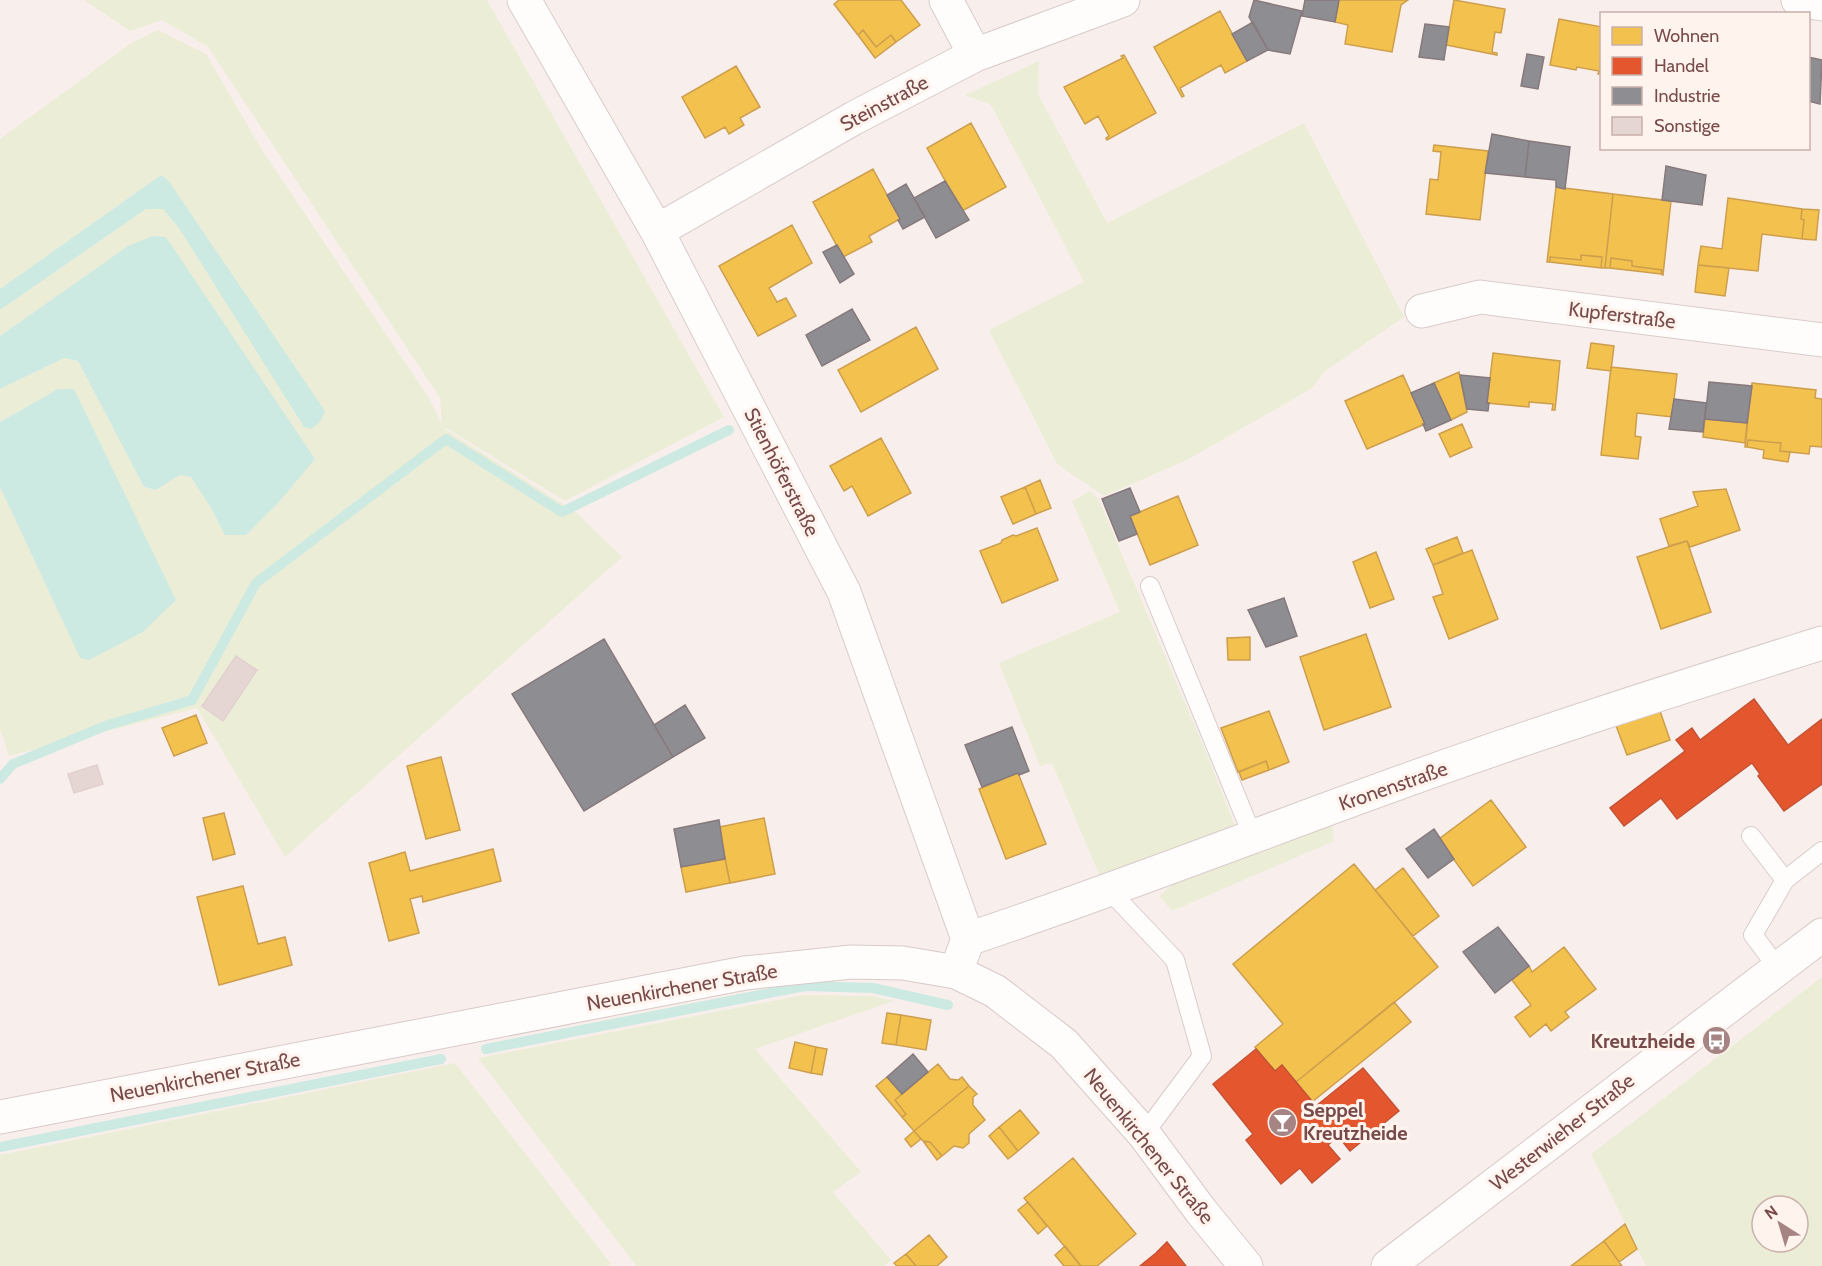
<svg xmlns="http://www.w3.org/2000/svg" width="1822" height="1266" viewBox="0 0 1822 1266" font-family="Cabin,sans-serif">
<rect width="100%" height="100%" fill="#f8efec"/>
<path fill="#ecedd7" fill-rule="evenodd" d="M 84,0 L 487,0 L 724,417 L 565,501 L 444,427 L 446,430 L 577,513 L 622,557 L 285,857 L 197,708 L 9,756 L 0,729 L 0,487 L 80,657 L 89,660 L 58,389 L 0,422 L 0,389 L 64,358 L 78,361 L 144,487 L 156,490 L 180,475 L 192,477 L 211,508 L 225,535 L 246,535 L 280,501 L 315,459 L 128,246 L 0,336 L 0,310 L 146,209 L 163,209 L 179,228 L 161,175 L 0,289 L 0,139 L 130,44 L 158,30 L 206,54 L 262,150 L 429,398 L 442,424 L 440,398 L 208,47 L 162,20 L 130,31 Z
M 1039,61 L 1038,94 L 1107,223 L 1304,123 L 1404,317 L 1324,372 L 1311,389 L 1187,460 L 1104,496 L 1057,464 L 989,330 L 1084,282 L 991,105 L 965,95 Z
M 1090,491 L 1098,498 L 1208,757 L 1235,826 L 1101,879 L 1052,763 L 1040,766 L 999,663 L 1120,612 L 1072,501 Z
M 1332,822 L 1334,841 L 1172,911 L 1159,896 L 1178,880 Z
M 1822,977 L 1822,1266 L 1646,1266 L 1591,1154 ZM 1762,1206 L 1798,1206 L 1798,1242 L 1762,1242 Z
M 803,995 L 872,996 L 894,1001 L 755,1049 L 861,1172 L 833,1192 L 891,1260 L 884,1266 L 636,1266 L 478,1058 Z
M 455,1063 L 611,1264 L 609,1266 L 0,1266 L 0,1155 Z"/>
<path fill="#cdeae2" d="M 161,175 L 168,180 L 325,411 L 320,422 L 311,429 L 304,427 L 179,228 L 163,209 L 146,209 L 0,310 L 0,289 Z
M 153,236 L 166,237 L 315,459 L 280,501 L 246,535 L 225,535 L 211,508 L 191,477 L 180,475 L 156,490 L 144,487 L 78,361 L 64,358 L 0,389 L 0,336 L 128,246 Z
M 58,389 L 74,389 L 176,600 L 143,632 L 89,660 L 80,658 L 0,487 L 0,422 Z"/>
<path fill="#f2c14e" stroke="#cd9e4d" stroke-width="1.5" d="M 839,0 L 901,0 L 920,25 L 896,42 L 891,35 L 876,47 L 863,30 L 858,35 L 834,4 Z
M 1339,0 L 1408,0 L 1401,5 L 1392,52 L 1345,44 L 1348,25 L 1335,22 Z
M 1454,0 L 1505,9 L 1501,33 L 1495,32 L 1492,52 L 1497,53 L 1497,55 L 1446,45 Z
M 1220,11 L 1247,61 L 1225,73 L 1221,65 L 1180,88 L 1184,96 L 1182,97 L 1154,47 Z
M 1559,19 L 1602,27 L 1600,74 L 1598,74 L 1599,71 L 1577,67 L 1576,70 L 1550,65 Z
M 863,30 L 876,47 L 891,35 L 896,42 L 875,58 L 858,35 Z
M 1124,55 L 1156,113 L 1107,140 L 1106,138 L 1109,136 L 1098,116 L 1085,124 L 1064,87 L 1123,58 L 1121,56 Z
M 736,66 L 760,107 L 740,118 L 744,125 L 729,134 L 725,127 L 705,138 L 682,97 Z
M 971,123 L 1006,187 L 962,211 L 927,148 Z
M 1434,145 L 1488,151 L 1480,220 L 1426,214 L 1430,179 L 1438,180 L 1441,152 L 1433,151 Z
M 873,169 L 900,219 L 869,236 L 872,242 L 843,257 L 813,202 Z
M 1556,187 L 1613,194 L 1605,268 L 1601,268 L 1602,257 L 1581,255 L 1581,260 L 1550,257 L 1550,262 L 1547,262 Z
M 1613,194 L 1671,201 L 1663,275 L 1661,274 L 1662,270 L 1632,266 L 1632,261 L 1611,258 L 1610,268 L 1605,268 Z
M 1728,198 L 1802,209 L 1801,219 L 1804,220 L 1802,239 L 1762,234 L 1758,271 L 1698,265 L 1701,246 L 1722,249 Z
M 1802,209 L 1819,210 L 1816,240 L 1802,239 L 1804,220 L 1801,219 Z
M 792,225 L 812,263 L 769,288 L 777,302 L 786,298 L 796,316 L 758,336 L 719,266 Z
M 1581,255 L 1602,257 L 1601,268 L 1550,262 L 1550,257 L 1581,260 Z
M 1611,258 L 1632,261 L 1632,266 L 1662,270 L 1661,274 L 1610,268 Z
M 1698,265 L 1729,268 L 1725,296 L 1695,292 Z
M 916,327 L 938,369 L 861,412 L 838,370 Z
M 1591,343 L 1614,346 L 1611,371 L 1587,368 Z
M 1493,353 L 1560,361 L 1555,410 L 1552,410 L 1553,404 L 1529,402 L 1529,407 L 1487,403 Z
M 1611,367 L 1677,374 L 1672,417 L 1637,413 L 1635,436 L 1641,437 L 1638,459 L 1601,455 Z
M 1459,372 L 1467,412 L 1451,420 L 1434,383 Z
M 1403,375 L 1425,424 L 1367,449 L 1345,401 Z
M 1752,383 L 1816,390 L 1815,398 L 1822,399 L 1822,447 L 1810,446 L 1809,454 L 1780,451 L 1781,443 L 1748,440 L 1747,447 L 1745,447 Z
M 1705,419 L 1747,423 L 1745,443 L 1703,437 Z
M 1462,424 L 1472,447 L 1450,457 L 1439,434 Z
M 881,438 L 911,493 L 868,516 L 852,486 L 844,491 L 830,466 Z
M 1748,440 L 1781,443 L 1780,451 L 1790,452 L 1788,462 L 1763,458 L 1764,450 L 1747,447 Z
M 1040,480 L 1051,508 L 1036,514 L 1025,487 Z
M 1025,487 L 1036,514 L 1013,524 L 1001,497 Z
M 1726,489 L 1740,530 L 1690,547 L 1687,541 L 1669,546 L 1660,519 L 1698,506 L 1693,492 Z
M 1178,496 L 1198,545 L 1150,565 L 1130,516 Z
M 1037,528 L 1058,580 L 1002,603 L 980,551 L 1001,543 L 1002,540 L 1013,535 L 1016,536 Z
M 1457,537 L 1463,553 L 1433,565 L 1426,549 Z
M 1687,541 L 1711,612 L 1661,629 L 1637,557 Z
M 1472,550 L 1498,619 L 1449,639 L 1433,597 L 1443,594 L 1433,565 Z
M 1376,552 L 1394,599 L 1370,608 L 1353,562 Z
M 1366,634 L 1391,707 L 1324,730 L 1300,657 Z
M 1250,637 L 1250,660 L 1228,660 L 1227,638 Z
M 1659,708 L 1670,740 L 1627,755 L 1615,723 Z
M 1269,711 L 1289,762 L 1269,770 L 1266,761 L 1238,772 L 1221,728 Z
M 196,715 L 207,743 L 174,756 L 162,728 Z
M 441,757 L 460,830 L 426,839 L 407,766 Z
M 1266,761 L 1269,770 L 1242,780 L 1239,772 Z
M 1018,773 L 1046,844 L 1006,859 L 979,789 Z
M 1491,800 L 1526,847 L 1473,886 L 1439,839 Z
M 224,813 L 235,854 L 213,860 L 203,818 Z
M 764,818 L 775,874 L 730,883 L 719,827 Z
M 493,849 L 501,881 L 423,902 L 422,896 L 410,899 L 419,933 L 389,941 L 369,863 L 405,852 L 410,871 Z
M 725,859 L 730,883 L 686,892 L 681,867 Z
M 1354,864 L 1438,967 L 1296,1082 L 1282,1065 L 1275,1071 L 1255,1047 L 1283,1024 L 1233,964 Z
M 1403,868 L 1439,916 L 1413,936 L 1375,890 Z
M 243,886 L 258,944 L 285,937 L 292,965 L 219,985 L 197,897 Z
M 1564,947 L 1596,989 L 1565,1012 L 1569,1017 L 1551,1031 L 1546,1024 L 1530,1037 L 1515,1017 L 1531,1005 L 1512,980 L 1529,966 L 1532,972 Z
M 1394,1002 L 1411,1022 L 1312,1102 L 1296,1082 Z
M 887,1013 L 901,1015 L 896,1045 L 882,1043 Z
M 901,1015 L 931,1020 L 926,1050 L 896,1045 Z
M 795,1042 L 816,1047 L 811,1073 L 789,1068 Z
M 816,1047 L 827,1049 L 822,1075 L 811,1073 Z
M 938,1064 L 950,1079 L 958,1080 L 962,1077 L 969,1086 L 914,1131 L 902,1117 L 906,1114 L 895,1100 Z
M 887,1077 L 902,1094 L 895,1100 L 906,1114 L 902,1117 L 876,1086 Z
M 969,1086 L 977,1094 L 973,1097 L 973,1105 L 985,1120 L 969,1134 L 969,1143 L 963,1148 L 954,1146 L 942,1156 L 930,1142 L 923,1141 L 914,1131 Z
M 1020,1110 L 1039,1133 L 1018,1151 L 999,1127 Z
M 999,1127 L 1018,1151 L 1008,1159 L 989,1136 Z
M 914,1131 L 921,1139 L 911,1147 L 905,1139 Z
M 923,1141 L 930,1142 L 942,1156 L 937,1160 Z
M 1073,1158 L 1136,1234 L 1097,1266 L 1081,1266 L 1024,1198 Z
M 1028,1202 L 1047,1226 L 1038,1234 L 1018,1210 Z
M 1625,1224 L 1637,1249 L 1619,1262 L 1604,1241 Z
M 929,1235 L 947,1257 L 937,1266 L 916,1266 L 906,1254 Z
M 1604,1241 L 1622,1266 L 1571,1266 Z
M 1065,1246 L 1081,1266 L 1064,1266 L 1055,1255 Z
M 906,1254 L 916,1266 L 897,1266 L 894,1263 Z"/>
<path fill="#e4572e" stroke="#c45336" stroke-width="1.5" d="M 1754,699 L 1788,745 L 1822,719 L 1822,784 L 1784,811 L 1758,776 L 1760,774 L 1752,763 L 1677,819 L 1661,798 L 1624,826 L 1610,808 L 1685,751 L 1676,740 L 1692,728 L 1700,740 Z
M 1256,1049 L 1275,1071 L 1282,1065 L 1316,1106 L 1363,1068 L 1399,1111 L 1350,1151 L 1338,1136 L 1328,1145 L 1340,1159 L 1312,1183 L 1300,1168 L 1281,1184 L 1246,1140 L 1253,1134 L 1213,1084 Z
M 1167,1242 L 1186,1266 L 1140,1266 L 1156,1253 Z"/>
<path fill="#8d8d92" stroke="#87797c" stroke-width="1.5" d="M 1254,0 L 1302,11 L 1290,54 L 1268,50 L 1249,17 Z
M 1305,0 L 1339,0 L 1335,22 L 1302,16 Z
M 1253,22 L 1268,50 L 1247,61 L 1232,34 Z
M 1425,24 L 1449,27 L 1444,60 L 1419,57 Z
M 1527,54 L 1544,57 L 1538,89 L 1521,86 Z
M 1808,57 L 1822,60 L 1820,104 L 1808,101 Z
M 1492,134 L 1529,141 L 1525,177 L 1485,173 Z
M 1529,141 L 1570,147 L 1565,189 L 1556,187 L 1556,180 L 1525,177 Z
M 1666,166 L 1706,175 L 1702,205 L 1662,200 Z
M 945,181 L 969,220 L 936,238 L 914,198 Z
M 906,184 L 925,217 L 903,229 L 898,220 L 900,219 L 887,195 Z
M 837,245 L 854,274 L 840,283 L 823,252 Z
M 852,309 L 870,340 L 822,366 L 806,335 Z
M 1460,375 L 1490,378 L 1487,403 L 1489,403 L 1488,411 L 1467,409 Z
M 1709,382 L 1752,386 L 1747,423 L 1705,419 Z
M 1434,383 L 1451,420 L 1426,431 L 1423,424 L 1425,424 L 1411,393 Z
M 1674,399 L 1706,403 L 1703,432 L 1669,429 Z
M 1130,488 L 1140,512 L 1130,516 L 1137,534 L 1119,541 L 1102,499 Z
M 1284,598 L 1297,636 L 1266,647 L 1248,610 Z
M 604,639 L 673,757 L 584,811 L 512,694 Z
M 685,705 L 705,738 L 673,757 L 654,725 Z
M 1012,727 L 1029,771 L 1019,775 L 1018,773 L 982,787 L 965,745 Z
M 719,820 L 725,859 L 681,867 L 674,829 Z
M 1434,829 L 1454,859 L 1428,878 L 1406,849 Z
M 1498,927 L 1529,966 L 1495,993 L 1463,952 Z
M 913,1054 L 928,1072 L 902,1094 L 887,1077 Z"/>
<g fill="none" stroke-linecap="round" stroke-linejoin="round">
<path stroke="#cdeae2" stroke-width="10" d="M 0,779 L 13,764 L 105,726 L 192,700 L 256,583 L 446,439 L 562,512 L 729,430
M 486,1049 L 805,986 L 873,988 L 948,1005
M 0,1147 L 441,1059"/>
</g>
<path fill="#e5d5d3" stroke="#e1d0ce" stroke-width="1.5" d="M 236,656 L 257,670 L 223,721 L 202,706 Z
M 97,765 L 103,784 L 74,793 L 68,774 Z"/>
<g fill="none" stroke-linecap="round" stroke-linejoin="round">
<defs>
<path id="lane" d="M 1150,586 L 1253,837
M 1751,836 L 1785,880 L 1822,851
M 1109,890 L 1175,960 L 1202,1056 L 1144,1134
M 1778,968 L 1753,935 L 1785,880"/>
<path id="street" d="M 524,0 L 657,231 L 844,592 L 968,939 L 956,972
M 946,0 L 975,55
M 1798,0 L 1822,4
M 657,231 L 854,118 L 975,55 L 1123,0
M 1422,311 L 1480,297 L 1822,340
M 968,939 C 1107,893 1244,839 1382,789 C 1527,736 1675,689 1822,643"/>
<path id="secondary" d="M 0,1117 L 745,973 L 851,962 L 903,963 L 956,972 L 995,991 L 1064,1044 L 1144,1134 L 1201,1211 L 1246,1266
M 1388,1266 L 1822,935"/>
</defs>
<use href="#lane" stroke="#d8ccca" stroke-width="20"/>
<use href="#street" stroke="#d8ccca" stroke-width="35"/>
<use href="#secondary" stroke="#d8cac8" stroke-width="35"/>
<use href="#lane" stroke="#fefdfc" stroke-width="18"/>
<use href="#street" stroke="#fefdfc" stroke-width="33"/>
<use href="#secondary" stroke="#fefdfc" stroke-width="33"/>
</g>
<defs>
<symbol id="bus-disc" viewBox="-11 -11 22 22"><circle r="9.5" fill="#a58483" stroke="#fff3ee"/><path d="M-5-6H5V4H4V6H2V4H-2V6H-4V4H-5ZM-3.5-4V0h7V-4ZM-3.5 1.2v1.5H-2V1.2ZM2 1.2v1.5H3.5V1.2Z" fill="#fff"/></symbol>
<symbol id="bar-disc" viewBox="-11 -11 22 22"><circle r="9.5" fill="#a58483" stroke="#fff3ee"/><path d="M-6-5H6L.8 .8V4.5H3.5V6h-7V4.5H-.8V.8Z" fill="#fff"/></symbol>
</defs>
<g fill-rule="evenodd">
<use href="#bus-disc" x="1700" y="1024" width="33" height="33"/>
<use href="#bar-disc" x="1266" y="1106" width="33" height="33"/>
</g>
<g text-anchor="middle" stroke-width="6" stroke-linejoin="round" paint-order="stroke">
<g font-size="20" fill="#784b4a" stroke="#fff3ee">
<text transform="translate(884 103) rotate(-28)" y="7">Steinstraße</text>
<text transform="translate(1622 315) rotate(7)" y="7">Kupferstraße</text>
<text transform="translate(782 472) rotate(63)" y="7">Stienhöferstraße</text>
<text transform="translate(1393 786) rotate(-19)" y="7">Kronenstraße</text>
<text transform="translate(682 987) rotate(-10)" y="7">Neuenkirchener Straße</text>
<text transform="translate(205 1077) rotate(-11)" y="7">Neuenkirchener Straße</text>
<text transform="translate(1562 1132) rotate(-38)" y="7">Westerwieher Straße</text>
<text transform="translate(1149 1146) rotate(51)" y="7">Neuenkirchener Straße</text>
</g>
<g font-size="20" font-weight="bold" fill="#784b4a" stroke="#fff3ee" text-anchor="end">
<text x="1695" y="1048">Kreutzheide</text>
<text x="1303" y="1117" text-anchor="start">Seppel<tspan x="1303" dy="23">Kreutzheide</tspan></text>
</g>
</g>
<rect x="1600" y="12" width="210" height="138" fill="#fff3ee" stroke="#c9b0ac" stroke-width="1.5"/>
<rect x="1612" y="27" width="30" height="18" fill="#f2c14e" stroke="#c9b0ac" stroke-width="1.5"/>
<text x="1654" y="42" font-size="18" fill="#784b4a">Wohnen</text>
<rect x="1612" y="57" width="30" height="18" fill="#e4572e" stroke="#c9b0ac" stroke-width="1.5"/>
<text x="1654" y="72" font-size="18" fill="#784b4a">Handel</text>
<rect x="1612" y="87" width="30" height="18" fill="#8d8d92" stroke="#c9b0ac" stroke-width="1.5"/>
<text x="1654" y="102" font-size="18" fill="#784b4a">Industrie</text>
<rect x="1612" y="117" width="30" height="18" fill="#e5d5d3" stroke="#c9b0ac" stroke-width="1.5"/>
<text x="1654" y="132" font-size="18" fill="#784b4a">Sonstige</text>
<g transform="translate(1780 1224) rotate(323)"><circle r="28" fill="#fff3ee" stroke="#c9b0ac" stroke-width="1.5"/>
<path d="M0-4.5L10 22L0 15L-10 22Z" fill="#a58483"/>
<text y="-9" font-size="16" font-weight="bold" text-anchor="middle" fill="#784b4a">N</text>
</g>
</svg>
